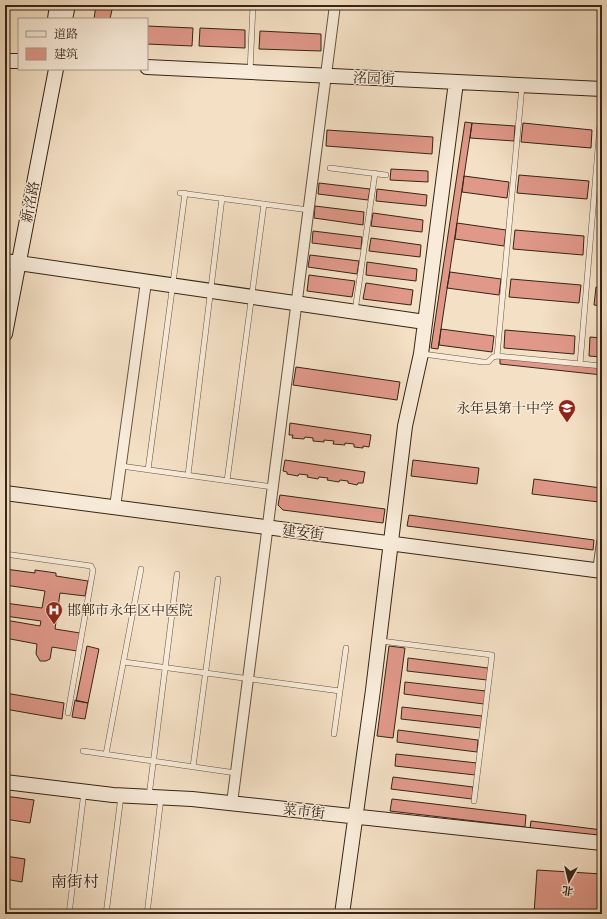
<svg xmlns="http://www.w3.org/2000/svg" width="607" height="919" viewBox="0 0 607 919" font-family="Vollkorn,'Noto Serif SC',serif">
<rect width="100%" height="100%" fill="#f4e0c5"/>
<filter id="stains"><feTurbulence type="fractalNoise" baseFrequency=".005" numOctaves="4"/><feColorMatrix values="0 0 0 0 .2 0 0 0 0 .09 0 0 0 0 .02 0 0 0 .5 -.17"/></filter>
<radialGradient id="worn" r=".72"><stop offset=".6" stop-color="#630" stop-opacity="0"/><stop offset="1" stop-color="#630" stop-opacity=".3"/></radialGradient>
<path fill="#e09889" stroke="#372515" d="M 96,5 L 113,5 L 110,19 L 94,19 Z
M 147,26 L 193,28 L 192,46 L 147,44 Z
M 200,28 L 245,30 L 245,48 L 199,46 Z
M 260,31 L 321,34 L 321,51 L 259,49 Z
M 465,122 L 472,123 L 438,349 L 431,348 Z
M 472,123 L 515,126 L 514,141 L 470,138 Z
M 523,123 L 592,130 L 591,148 L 521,142 Z
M 327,130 L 433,137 L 432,154 L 326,146 Z
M 391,169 L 428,171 L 428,182 L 390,180 Z
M 519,175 L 589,181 L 587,199 L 517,193 Z
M 464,176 L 509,182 L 507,198 L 462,192 Z
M 319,183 L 370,189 L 368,200 L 318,194 Z
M 377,189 L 427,195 L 426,206 L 376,201 Z
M 315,206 L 364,212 L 363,225 L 314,218 Z
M 373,213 L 423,220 L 422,232 L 371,226 Z
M 457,223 L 506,230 L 504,246 L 455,239 Z
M 515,230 L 584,236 L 583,255 L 513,249 Z
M 313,231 L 362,237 L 361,249 L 312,243 Z
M 371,238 L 421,245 L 420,257 L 369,251 Z
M 600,238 L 602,238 L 602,256 L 598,256 Z
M 310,255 L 359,261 L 357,274 L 308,267 Z
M 367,262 L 417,269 L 416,281 L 366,275 Z
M 450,272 L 501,279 L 499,295 L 447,288 Z
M 309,275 L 355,281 L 352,297 L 307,291 Z
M 511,279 L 581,285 L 579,303 L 509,297 Z
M 366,283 L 413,290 L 411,305 L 363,299 Z
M 596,287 L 602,287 L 602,306 L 594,305 Z
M 441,329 L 494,336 L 492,352 L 439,345 Z
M 505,330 L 575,336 L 574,354 L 504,348 Z
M 590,337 L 602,338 L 602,357 L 589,356 Z
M 500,357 L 602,368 L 602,375 L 500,364 Z
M 296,367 L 400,382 L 397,400 L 293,385 Z
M 290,423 L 371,435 L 369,447 L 363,446 L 363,448 L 354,447 L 354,444 L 345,443 L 345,445 L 333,444 L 334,441 L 324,440 L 324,442 L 313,441 L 313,438 L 305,437 L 304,439 L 292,438 L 293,435 L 289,435 Z
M 285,460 L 365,472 L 363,483 L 358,483 L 357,485 L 348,483 L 348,481 L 340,480 L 339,482 L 327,480 L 328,478 L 319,477 L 318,479 L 307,477 L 308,475 L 299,474 L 298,476 L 287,474 L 287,472 L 283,471 Z
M 413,460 L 479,468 L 477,484 L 411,476 Z
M 534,479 L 601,488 L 599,502 L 532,494 Z
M 280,495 L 385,509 L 383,523 L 283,510 L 278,505 Z
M 409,515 L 594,540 L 593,550 L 407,526 Z
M 5,569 L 35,573 L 35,570 L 56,573 L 56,576 L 88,581 L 85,596 L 60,593 L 55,629 L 80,633 L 77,651 L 52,647 L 50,659 L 46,661 L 40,661 L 36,654 L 37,644 L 5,638 L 5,620 L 40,626 L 41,621 L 5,616 L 5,603 L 42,608 L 45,591 L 5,585 Z
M 87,646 L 99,649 L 88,703 L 76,701 Z
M 389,646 L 405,648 L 393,738 L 377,736 Z
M 408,658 L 488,668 L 487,680 L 407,671 Z
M 405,682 L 486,691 L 484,704 L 404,694 Z
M 5,693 L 64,703 L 62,719 L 5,709 Z
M 75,700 L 88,703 L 85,719 L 72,717 Z
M 402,707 L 482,716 L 481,728 L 401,719 Z
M 398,730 L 478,740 L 477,752 L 397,742 Z
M 396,754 L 477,763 L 475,775 L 395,766 Z
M 393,777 L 473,787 L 472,799 L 391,789 Z
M 5,796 L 34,800 L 30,823 L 5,819 Z
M 392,799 L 526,815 L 525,827 L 390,811 Z
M 531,821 L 602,830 L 602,836 L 530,828 Z
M 5,856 L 25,859 L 22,882 L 5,879 Z
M 537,870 L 602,874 L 602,914 L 534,914 Z"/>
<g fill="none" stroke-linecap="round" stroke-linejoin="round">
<defs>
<path id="lane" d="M 250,72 L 253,5
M 330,168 L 386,175
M 180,193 L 309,210
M 355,311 L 375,173
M 423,354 L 483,362 L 488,362 L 493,357 L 497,356 L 602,366
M 497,356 L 522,86
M 580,364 L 602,101
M 121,466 L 273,487
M 148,470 L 185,193
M 188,475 L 222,198
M 227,481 L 264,204
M 5,554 L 91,566 L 93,570 L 68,713
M 381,641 L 492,655 L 474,801
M 124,662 L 340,691
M 334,734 L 346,648
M 83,751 L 236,773
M 106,754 L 141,569
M 193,767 L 218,579
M 149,796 L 177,574
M 69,914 L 84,792
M 106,914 L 121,796
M 147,914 L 161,798"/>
<path id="street" d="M 115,507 L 146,282
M 598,571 L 602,542
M 232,803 L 335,5"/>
<path id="secondary" d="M 55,19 L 57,5
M 65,19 L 68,5
M 5,61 L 19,61
M 147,67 L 602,89
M 5,261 L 425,322
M 5,334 L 56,69
M 5,493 L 602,571
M 5,782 L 113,795 L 192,799 L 602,843
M 342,914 L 373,690 L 405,426 L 421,354 L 456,82"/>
</defs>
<use href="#lane" stroke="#665441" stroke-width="6"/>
<use href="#street" stroke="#665441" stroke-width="12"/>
<use href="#secondary" stroke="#372515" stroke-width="16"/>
<use href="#lane" stroke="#f8ebd9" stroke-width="5"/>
<use href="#street" stroke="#f8ebd9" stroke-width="10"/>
<use href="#secondary" stroke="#f8ebd9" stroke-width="14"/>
</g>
<defs>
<symbol id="school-pin" viewBox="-11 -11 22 30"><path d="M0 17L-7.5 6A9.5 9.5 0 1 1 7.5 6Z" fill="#8f2418" stroke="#f8ebd9"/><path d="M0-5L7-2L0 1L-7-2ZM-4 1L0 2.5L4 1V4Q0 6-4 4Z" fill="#fff"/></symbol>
<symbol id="hospital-pin" viewBox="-11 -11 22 30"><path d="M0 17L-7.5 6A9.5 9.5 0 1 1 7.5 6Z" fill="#8f2418" stroke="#f8ebd9"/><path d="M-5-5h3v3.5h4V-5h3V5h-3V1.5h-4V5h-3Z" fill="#fff"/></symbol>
</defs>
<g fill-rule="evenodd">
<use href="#school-pin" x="557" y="398" width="20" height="27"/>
<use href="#hospital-pin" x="44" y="600" width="20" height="27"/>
</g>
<g text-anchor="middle" stroke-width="3" stroke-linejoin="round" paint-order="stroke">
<g font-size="14" fill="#372515" stroke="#f8ebd9">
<text transform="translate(374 78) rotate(2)" y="5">洺园街</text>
<text transform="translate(30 202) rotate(-79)" y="5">新洺路</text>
<text transform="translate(303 532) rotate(7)" y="5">建安街</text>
<text transform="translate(304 811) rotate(6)" y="5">菜市街</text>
</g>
<g font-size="14" fill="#372515" stroke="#f8ebd9" text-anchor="end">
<text x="554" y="413">永年县第十中学</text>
<text x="67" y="615" text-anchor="start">邯郸市永年区中医院</text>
</g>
<g font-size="16" fill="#372515" stroke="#f8ebd9">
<text x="75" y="887">南街村</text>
</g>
</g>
<rect width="607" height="919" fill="none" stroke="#f4e0c5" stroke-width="20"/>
<rect x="6" y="6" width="595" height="907" fill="none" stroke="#372515" stroke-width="2"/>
<rect x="10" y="10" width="587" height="899" fill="none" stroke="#372515"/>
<rect x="18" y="18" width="130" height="52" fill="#f8ebd9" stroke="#ab9c8b"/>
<rect x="26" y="31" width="20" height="6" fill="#f8ebd9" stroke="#ab9c8b"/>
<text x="54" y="38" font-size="12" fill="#372515">道路</text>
<rect x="26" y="48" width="20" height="12" fill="#e09889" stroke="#ab9c8b"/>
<text x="54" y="58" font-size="12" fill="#372515">建筑</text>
<g transform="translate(569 881) rotate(188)" stroke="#f8ebd9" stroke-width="3" paint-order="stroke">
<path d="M0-3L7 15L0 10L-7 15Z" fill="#372515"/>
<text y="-6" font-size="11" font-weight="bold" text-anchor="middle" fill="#372515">北</text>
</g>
<rect width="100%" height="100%" filter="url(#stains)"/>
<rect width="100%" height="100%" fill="url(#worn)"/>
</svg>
